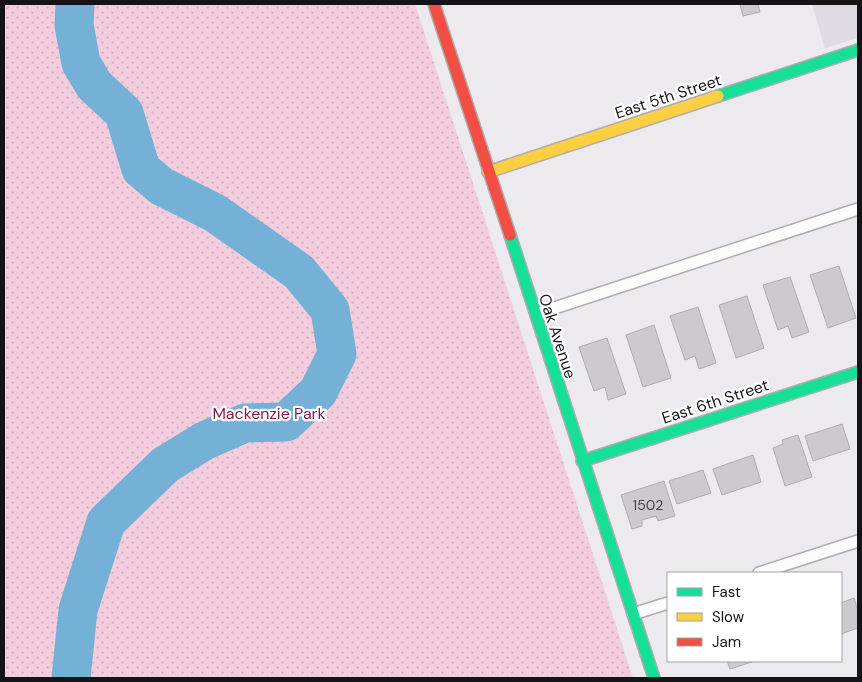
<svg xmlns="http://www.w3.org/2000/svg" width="862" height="682" viewBox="0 0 862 682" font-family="'DM Sans',sans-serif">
<defs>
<pattern id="grass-dots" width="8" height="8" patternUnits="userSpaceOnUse" patternTransform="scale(1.25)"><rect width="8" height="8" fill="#f3cddd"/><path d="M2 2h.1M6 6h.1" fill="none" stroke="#cfafbd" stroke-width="1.8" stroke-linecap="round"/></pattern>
</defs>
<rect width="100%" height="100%" fill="#eceaee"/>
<path fill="#dedbe3" d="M 812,4 L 858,4 L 858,38 L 825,48 Z"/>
<path fill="url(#grass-dots)" d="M 4,4 L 415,4 L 633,678 L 4,678 Z"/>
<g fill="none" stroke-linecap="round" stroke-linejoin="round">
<path stroke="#75b1d6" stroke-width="39" d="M 71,678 L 78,610 L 106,522 L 165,465 L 204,441 L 245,423 L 286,422 L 318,392 L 337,354 L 330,310 L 299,272 L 215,213 L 161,186 L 141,169 L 124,113 L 94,85 L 81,63 L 74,25 L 75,4"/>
</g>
<path fill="#cccacc" stroke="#aeacaf" d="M 740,4 L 758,4 L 760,12 L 743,16 Z
M 839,266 L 856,318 L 828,328 L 810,275 Z
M 790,277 L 809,332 L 792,338 L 788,326 L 778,330 L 763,285 Z
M 747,296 L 764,348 L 736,358 L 719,305 Z
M 698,307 L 716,363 L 699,369 L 695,356 L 685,360 L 670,316 Z
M 654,325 L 671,378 L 643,387 L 626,335 Z
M 607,338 L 626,394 L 608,400 L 605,387 L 594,391 L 579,347 Z
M 842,424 L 850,449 L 813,461 L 805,436 Z
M 798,435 L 812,477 L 785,486 L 773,448 L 783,444 L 782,440 Z
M 753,455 L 761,482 L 722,495 L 713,469 Z
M 703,470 L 711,493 L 677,504 L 669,481 Z
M 664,481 L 675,516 L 658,521 L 656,516 L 642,520 L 642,526 L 632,529 L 621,495 Z
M 854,598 L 858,611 L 858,628 L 841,634 L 841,603 Z
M 727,661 L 755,661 L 730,669 Z"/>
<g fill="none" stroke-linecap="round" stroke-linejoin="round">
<defs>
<path id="lane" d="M 536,314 L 858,209
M 759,573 L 858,541
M 633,614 L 668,603"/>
<path id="fast" d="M 718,96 L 858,50
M 510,235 L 654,678
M 582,461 L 858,372"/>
<path id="slow" d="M 488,172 L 718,96"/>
<path id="jam" d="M 434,4 L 510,235"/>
</defs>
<use href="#lane" stroke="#adacaf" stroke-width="14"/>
<use href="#fast" stroke="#adacaf" stroke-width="14"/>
<use href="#slow" stroke="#adacaf" stroke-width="14"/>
<use href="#jam" stroke="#adacaf" stroke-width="14"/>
<use href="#lane" stroke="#fcfcfc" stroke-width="11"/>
<use href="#fast" stroke="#16e098" stroke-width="11"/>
<use href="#slow" stroke="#ffcf43" stroke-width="11"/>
<use href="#jam" stroke="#f24e42" stroke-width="11"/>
</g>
<g text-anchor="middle" stroke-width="4.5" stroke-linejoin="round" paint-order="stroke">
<g font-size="14" fill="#424244">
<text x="648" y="510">1502</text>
</g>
<g font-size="16" fill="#141416" stroke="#fff">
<text transform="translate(668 96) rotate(-18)" y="6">East 5th Street</text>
<text transform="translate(558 336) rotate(72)" y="6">Oak Avenue</text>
<text transform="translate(715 401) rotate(-18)" y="6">East 6th Street</text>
</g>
<g font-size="16" fill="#7e184c" stroke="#fff">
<text x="269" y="419">Mackenzie Park</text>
</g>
</g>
<rect width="862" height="682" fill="none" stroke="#141416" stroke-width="10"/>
<rect x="667" y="572" width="175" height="90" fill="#ffffff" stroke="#a1a1a2"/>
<rect x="677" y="588" width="25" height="8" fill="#16e098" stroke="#a1a1a2"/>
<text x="712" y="597" font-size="15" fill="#141416">Fast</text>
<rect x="677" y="613" width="25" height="8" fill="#ffcf43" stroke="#a1a1a2"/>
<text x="712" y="622" font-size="15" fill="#141416">Slow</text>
<rect x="677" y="638" width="25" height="8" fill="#f24e42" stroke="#a1a1a2"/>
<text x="712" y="647" font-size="15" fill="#141416">Jam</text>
</svg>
